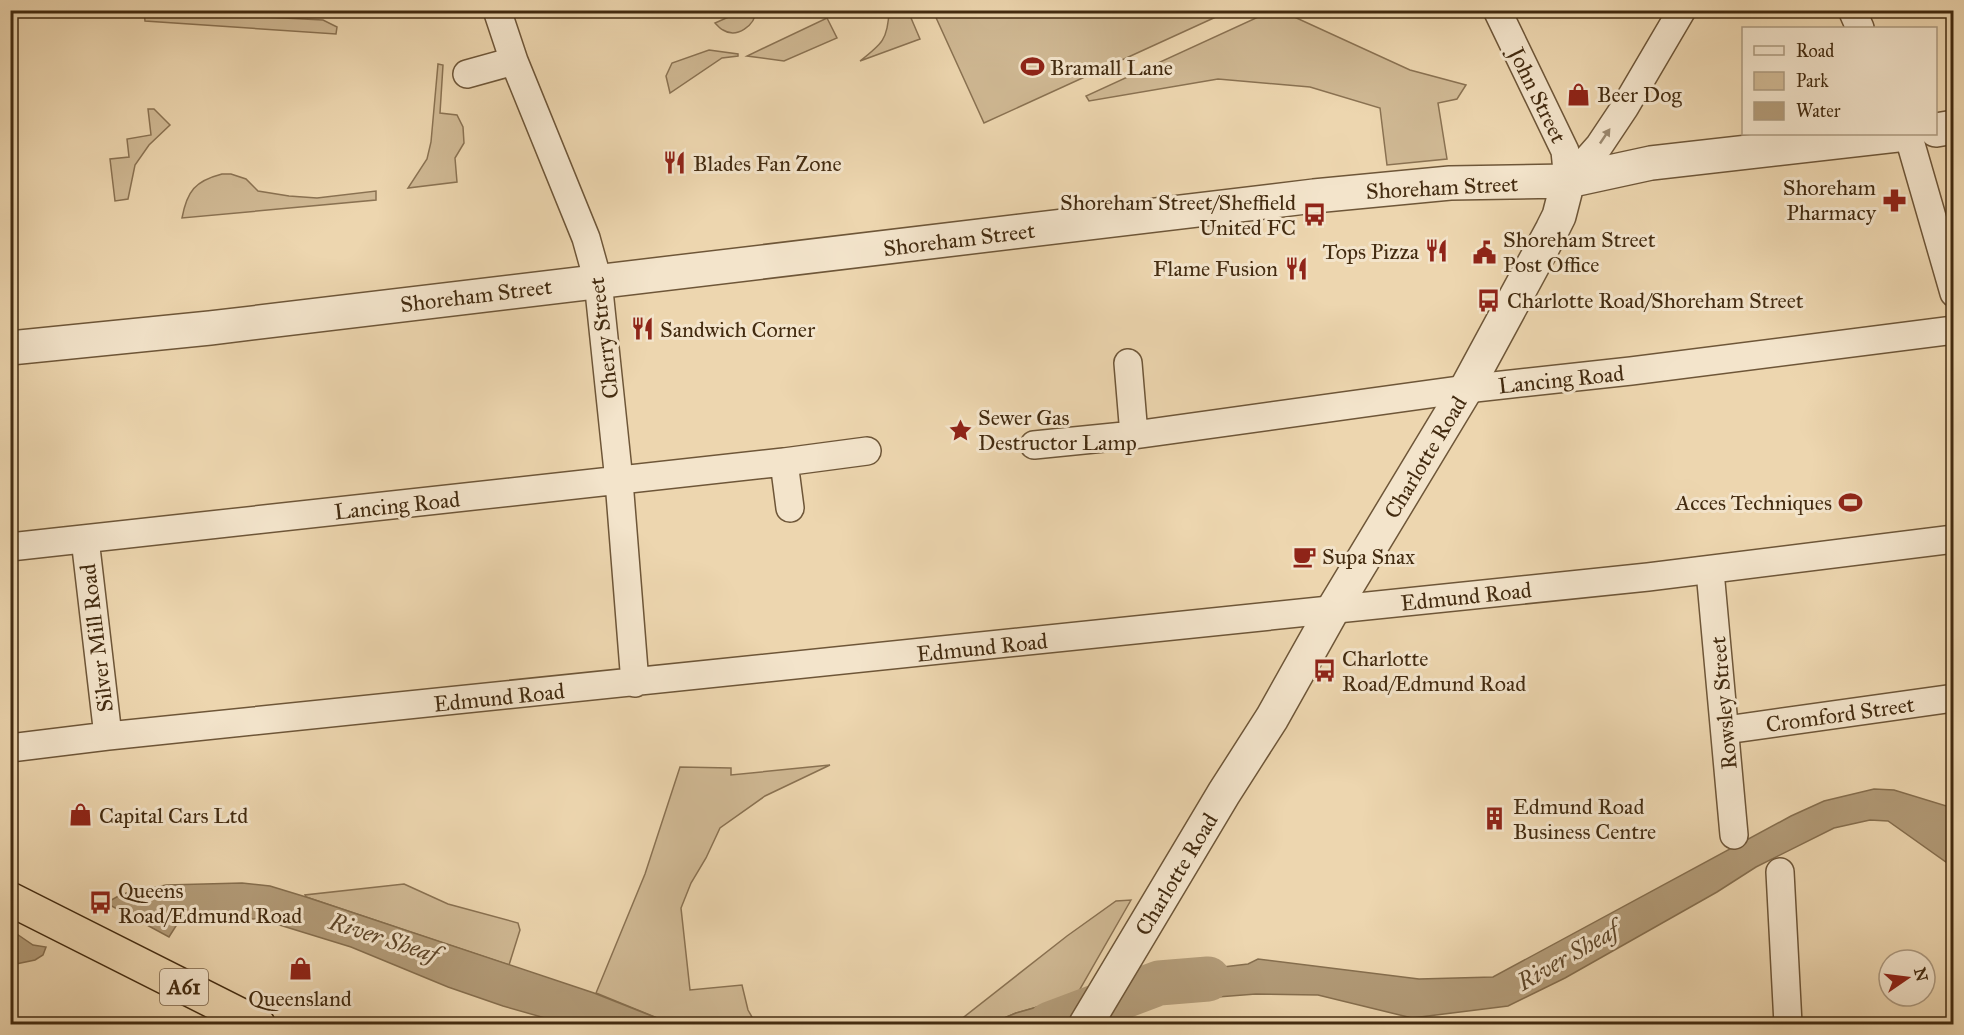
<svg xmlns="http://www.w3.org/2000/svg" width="1964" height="1035" viewBox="0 0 1964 1035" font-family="'IM FELL Great Primer',serif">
<rect width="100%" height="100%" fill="#edd6af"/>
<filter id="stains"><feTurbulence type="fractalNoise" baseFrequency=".00333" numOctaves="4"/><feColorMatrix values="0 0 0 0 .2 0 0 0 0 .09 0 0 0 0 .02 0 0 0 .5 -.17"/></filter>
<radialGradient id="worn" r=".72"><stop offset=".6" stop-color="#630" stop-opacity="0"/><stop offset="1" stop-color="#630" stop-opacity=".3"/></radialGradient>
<path fill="#d0b994" stroke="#8a7252" stroke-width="1.5" d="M 144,11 L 323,20 L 337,27 L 336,34 L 145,21 Z
M 742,11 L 756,11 C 755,25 737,39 723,30 C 720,29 718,26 715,23 Z
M 889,11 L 908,11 L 920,39 L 860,61 C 882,44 888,39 889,11 Z
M 933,11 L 1229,11 L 984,123 Z
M 1269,12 L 1290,15 L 1410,70 L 1466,85 L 1457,99 L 1438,103 L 1447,159 L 1387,165 L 1380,108 L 1310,87 L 1218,79 L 1089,101 L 1086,96 Z
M 827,18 L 837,38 L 784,61 L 747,56 Z
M 709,50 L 738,54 L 738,56 L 722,58 L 670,93 L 666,76 L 672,63 Z
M 438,64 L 443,65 L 440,113 L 457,115 L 463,127 L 464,143 L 455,158 L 457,182 L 408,188 L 427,159 L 431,142 Z
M 148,109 L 154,109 L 170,125 L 149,145 L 135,165 L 128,199 L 115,201 L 110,159 L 129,157 L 127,139 L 151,135 Z
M 222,174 L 231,174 L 246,179 L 258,191 L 289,196 L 317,198 L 376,191 L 376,200 L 182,218 C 187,191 195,181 222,174 Z
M 830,765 L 765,796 L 720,828 L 706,858 L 691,883 L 681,908 L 690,990 L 742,985 L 748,1010 L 756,1024 L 672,1024 L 596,993 L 645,874 L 680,767 L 731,768 L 731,775 Z
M 404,884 L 448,904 L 518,923 L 520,930 L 509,965 L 306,897 L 305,895 Z
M 1131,900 L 1076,996 L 1016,1013 L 990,1024 L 955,1024 L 1067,936 L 1116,901 Z"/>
<path fill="#b39c79" stroke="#866f4f" stroke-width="1.5" d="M 1874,789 L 1894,790 L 1953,808 L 1953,867 L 1888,821 L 1870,820 L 1834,828 L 1756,867 L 1717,892 L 1565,978 L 1508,1006 L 1412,1018 L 1318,995 L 1256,994 L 1166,1001 L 1134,1006 L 1156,975 L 1248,964 L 1258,959 L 1419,979 L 1493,977 L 1791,816 L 1824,801 Z
M 242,883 L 270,886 L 306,897 L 594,993 L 672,1024 L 566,1024 L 503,1006 L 448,987 L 351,947 L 260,919 L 181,918 L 169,937 L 106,903 L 122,894 L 166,885 Z
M 11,930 L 33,945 L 46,947 L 43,955 L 35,960 L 11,965 Z
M 1076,996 L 1058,1024 L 990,1024 L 1016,1013 Z"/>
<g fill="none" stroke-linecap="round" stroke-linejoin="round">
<path stroke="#b39c79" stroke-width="45" d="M 1050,1024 L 1159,983 L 1208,979"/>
<defs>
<path id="minor" d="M 497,10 L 514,61 L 586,238 L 598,281 L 619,481 L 635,683
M 1497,10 L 1565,151 L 1568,181
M 1852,10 L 1860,28
M 467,74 L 514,61
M 1908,134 L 1954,293
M 1568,181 L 1599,146 L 1625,107 L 1682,10
M 1128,363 L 1134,435
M 1034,445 L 1134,435 L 1466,389 L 1631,371 L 1954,330
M 784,462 L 867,451
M 85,539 L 108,736
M 10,547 L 784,462 L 790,508
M 1710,571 L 1734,835
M 1726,730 L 1954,698
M 10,748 L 108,736 L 1648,577 L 1954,539
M 1780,872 L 1788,1024"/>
<path id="tertiary" d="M 1936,130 L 1954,127
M 10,348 L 210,328 L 1314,196 L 1450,183 L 1568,181 L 1651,163 L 1906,134
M 1086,1024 L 1224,793 L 1272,718 L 1332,611 L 1466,389 L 1552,230 L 1559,216 L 1568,181"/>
<path id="trunk" d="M 10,899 L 258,1024"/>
</defs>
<use href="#minor" stroke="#6e5638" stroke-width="30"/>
<use href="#tertiary" stroke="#6e5638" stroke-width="36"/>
<use href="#trunk" stroke="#432b10" stroke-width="36"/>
<use href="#minor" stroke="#f3e4cb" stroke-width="27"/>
<use href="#tertiary" stroke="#f3e4cb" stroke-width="33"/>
<use href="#trunk" stroke="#edd6af" stroke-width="33"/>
</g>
<defs><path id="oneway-solid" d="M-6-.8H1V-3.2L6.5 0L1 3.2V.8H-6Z" transform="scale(1.5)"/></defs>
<use fill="#9b886e" href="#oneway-solid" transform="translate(1605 136) rotate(-56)"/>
<defs>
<symbol id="stadium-bare" viewBox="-9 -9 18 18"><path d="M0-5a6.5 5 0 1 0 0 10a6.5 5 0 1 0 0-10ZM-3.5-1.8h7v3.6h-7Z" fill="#8f2418" stroke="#f3e4cb" stroke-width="2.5" paint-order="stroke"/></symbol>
<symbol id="shop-bare" viewBox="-9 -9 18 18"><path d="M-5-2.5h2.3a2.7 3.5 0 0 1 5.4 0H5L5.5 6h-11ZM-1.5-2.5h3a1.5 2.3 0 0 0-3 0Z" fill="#8f2418" stroke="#f3e4cb" stroke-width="2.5" paint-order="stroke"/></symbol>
<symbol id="restaurant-bare" viewBox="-9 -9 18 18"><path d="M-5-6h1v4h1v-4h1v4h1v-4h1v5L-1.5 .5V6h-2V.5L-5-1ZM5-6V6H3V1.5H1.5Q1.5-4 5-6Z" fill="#8f2418" stroke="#f3e4cb" stroke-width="2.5" paint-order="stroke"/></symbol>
<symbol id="pharmacy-bare" viewBox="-9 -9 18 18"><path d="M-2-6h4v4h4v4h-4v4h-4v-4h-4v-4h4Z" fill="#8f2418" stroke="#f3e4cb" stroke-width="2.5" paint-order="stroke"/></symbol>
<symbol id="bus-bare" viewBox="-9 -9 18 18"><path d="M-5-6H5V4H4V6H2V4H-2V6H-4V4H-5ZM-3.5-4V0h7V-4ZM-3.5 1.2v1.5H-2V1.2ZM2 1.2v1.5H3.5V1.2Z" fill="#8f2418" stroke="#f3e4cb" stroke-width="2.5" paint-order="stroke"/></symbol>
<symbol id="civic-bare" viewBox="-9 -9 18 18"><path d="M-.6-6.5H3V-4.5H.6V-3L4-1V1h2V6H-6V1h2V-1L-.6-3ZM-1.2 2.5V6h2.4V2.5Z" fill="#8f2418" stroke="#f3e4cb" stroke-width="2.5" paint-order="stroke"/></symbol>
<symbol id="sight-bare" viewBox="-9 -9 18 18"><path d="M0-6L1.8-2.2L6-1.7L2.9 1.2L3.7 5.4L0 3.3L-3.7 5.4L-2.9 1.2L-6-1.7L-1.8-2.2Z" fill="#8f2418" stroke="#f3e4cb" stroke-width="2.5" paint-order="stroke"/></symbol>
<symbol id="cafe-bare" viewBox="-9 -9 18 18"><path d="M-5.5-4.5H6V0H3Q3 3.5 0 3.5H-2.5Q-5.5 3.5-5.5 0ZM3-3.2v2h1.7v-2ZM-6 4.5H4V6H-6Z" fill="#8f2418" stroke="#f3e4cb" stroke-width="2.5" paint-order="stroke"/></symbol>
<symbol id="building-bare" viewBox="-9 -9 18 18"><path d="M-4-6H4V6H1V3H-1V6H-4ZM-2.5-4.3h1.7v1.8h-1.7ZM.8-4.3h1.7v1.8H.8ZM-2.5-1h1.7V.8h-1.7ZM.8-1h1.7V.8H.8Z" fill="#8f2418" stroke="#f3e4cb" stroke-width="2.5" paint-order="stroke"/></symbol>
</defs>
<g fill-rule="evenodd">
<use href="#stadium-bare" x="1016" y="50" width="33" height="33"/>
<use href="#shop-bare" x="1562" y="78" width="33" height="33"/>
<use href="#restaurant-bare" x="658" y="146" width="33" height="33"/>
<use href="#pharmacy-bare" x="1878" y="184" width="33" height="33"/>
<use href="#bus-bare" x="1298" y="198" width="33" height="33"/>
<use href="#restaurant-bare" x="1420" y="234" width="33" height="33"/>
<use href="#civic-bare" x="1468" y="236" width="33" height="33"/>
<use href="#restaurant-bare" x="1280" y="252" width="33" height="33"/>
<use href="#bus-bare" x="1472" y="284" width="33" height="33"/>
<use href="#restaurant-bare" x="626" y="312" width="33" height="33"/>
<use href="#sight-bare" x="944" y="414" width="33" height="33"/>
<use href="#stadium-bare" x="1834" y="486" width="33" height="33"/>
<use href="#cafe-bare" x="1288" y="540" width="33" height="33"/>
<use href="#bus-bare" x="1308" y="654" width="33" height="33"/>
<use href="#shop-bare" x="64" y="798" width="33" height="33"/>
<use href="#building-bare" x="1478" y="802" width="33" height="33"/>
<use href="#bus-bare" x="84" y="886" width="33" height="33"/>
<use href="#shop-bare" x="284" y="952" width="33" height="33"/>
</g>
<g text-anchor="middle" stroke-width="6" stroke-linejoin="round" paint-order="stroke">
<rect fill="#f3e4cb" stroke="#786248" stroke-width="1.5" x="160" y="969" width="48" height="36" rx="4.5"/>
<g font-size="21" font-weight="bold" fill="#432b10">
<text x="184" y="994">A61</text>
</g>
<g font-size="22" fill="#432b10" stroke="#f3e4cb" text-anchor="start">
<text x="1050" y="75">Bramall Lane</text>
<text x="1597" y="102">Beer Dog</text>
<text x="693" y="171">Blades Fan Zone</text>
<text x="1876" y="195" text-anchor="end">Shoreham<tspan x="1876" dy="25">Pharmacy</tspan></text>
<text x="1296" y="210" text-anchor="end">Shoreham Street/Sheffield<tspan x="1296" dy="25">United FC</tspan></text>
<text x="1503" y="247">Shoreham Street<tspan x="1503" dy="25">Post Office</tspan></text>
<text x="1419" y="259" text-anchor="end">Tops Pizza</text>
<text x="1278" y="276" text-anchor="end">Flame Fusion</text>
<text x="1507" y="308">Charlotte Road/Shoreham Street</text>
<text x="660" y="337">Sandwich Corner</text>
<text x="978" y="425">Sewer Gas<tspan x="978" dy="25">Destructor Lamp</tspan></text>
<text x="1832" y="510" text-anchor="end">Acces Techniques</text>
<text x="1322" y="564">Supa Snax</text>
<text x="1342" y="666">Charlotte<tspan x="1342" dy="25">Road/Edmund Road</tspan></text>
<text x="1513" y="814">Edmund Road<tspan x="1513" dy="25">Business Centre</tspan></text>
<text x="99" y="823">Capital Cars Ltd</text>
<text x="118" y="898">Queens<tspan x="118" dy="25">Road/Edmund Road</tspan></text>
<text x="300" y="1006" text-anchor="middle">Queensland</text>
</g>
<g font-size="22" fill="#432b10" stroke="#f3e4cb">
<text transform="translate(1538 95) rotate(64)" y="8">John Street</text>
<text transform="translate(1442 187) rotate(-3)" y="8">Shoreham Street</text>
<text transform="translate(959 239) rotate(-7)" y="8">Shoreham Street</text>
<text transform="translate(476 295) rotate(-7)" y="8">Shoreham Street</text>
<text transform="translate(603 338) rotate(-97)" y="8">Cherry Street</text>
<text transform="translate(1561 379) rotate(-6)" y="8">Lancing Road</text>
<text transform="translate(1425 457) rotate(-59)" y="8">Charlotte Road</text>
<text transform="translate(397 505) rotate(-6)" y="8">Lancing Road</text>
<text transform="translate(1466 596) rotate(-6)" y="8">Edmund Road</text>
<text transform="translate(96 638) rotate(-97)" y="8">Silver Mill Road</text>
<text transform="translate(982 647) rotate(-6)" y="8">Edmund Road</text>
<text transform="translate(499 697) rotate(-6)" y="8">Edmund Road</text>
<text transform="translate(1723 703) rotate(-95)" y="8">Rowsley Street</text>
<text transform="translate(1840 714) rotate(-8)" y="8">Cromford Street</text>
<text transform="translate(1176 874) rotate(-59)" y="8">Charlotte Road</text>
</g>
<g font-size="24" font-style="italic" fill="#5f472a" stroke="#f3e4cb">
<text transform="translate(384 938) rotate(18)" y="8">River Sheaf</text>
<text transform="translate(1568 956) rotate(-30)" y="8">River Sheaf</text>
</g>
</g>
<rect width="1964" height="1035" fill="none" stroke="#edd6af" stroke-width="36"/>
<rect x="12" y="12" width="1940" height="1011" fill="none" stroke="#432b10" stroke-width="3"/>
<rect x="18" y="18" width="1928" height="999" fill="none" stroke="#432b10" stroke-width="1.5"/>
<rect x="1742" y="27" width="195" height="108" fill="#f3e4cb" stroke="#ad9a80" stroke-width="1.5"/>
<rect x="1754" y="46" width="30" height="9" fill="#f3e4cb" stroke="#ad9a80" stroke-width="1.5"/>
<text x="1796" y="57" font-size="18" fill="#432b10">Road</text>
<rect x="1754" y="72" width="30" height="18" fill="#d0b994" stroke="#ad9a80" stroke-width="1.5"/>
<text x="1796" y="87" font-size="18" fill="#432b10">Park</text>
<rect x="1754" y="102" width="30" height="18" fill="#b39c79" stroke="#ad9a80" stroke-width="1.5"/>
<text x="1796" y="117" font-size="18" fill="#432b10">Water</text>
<g transform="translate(1907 978) rotate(76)"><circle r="28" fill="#f3e4cb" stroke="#ad9a80" stroke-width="1.5"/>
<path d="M0-4.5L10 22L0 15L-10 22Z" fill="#8f2418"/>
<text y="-9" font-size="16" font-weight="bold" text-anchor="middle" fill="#432b10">N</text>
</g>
<rect width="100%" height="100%" filter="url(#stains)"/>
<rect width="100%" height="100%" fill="url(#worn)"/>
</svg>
